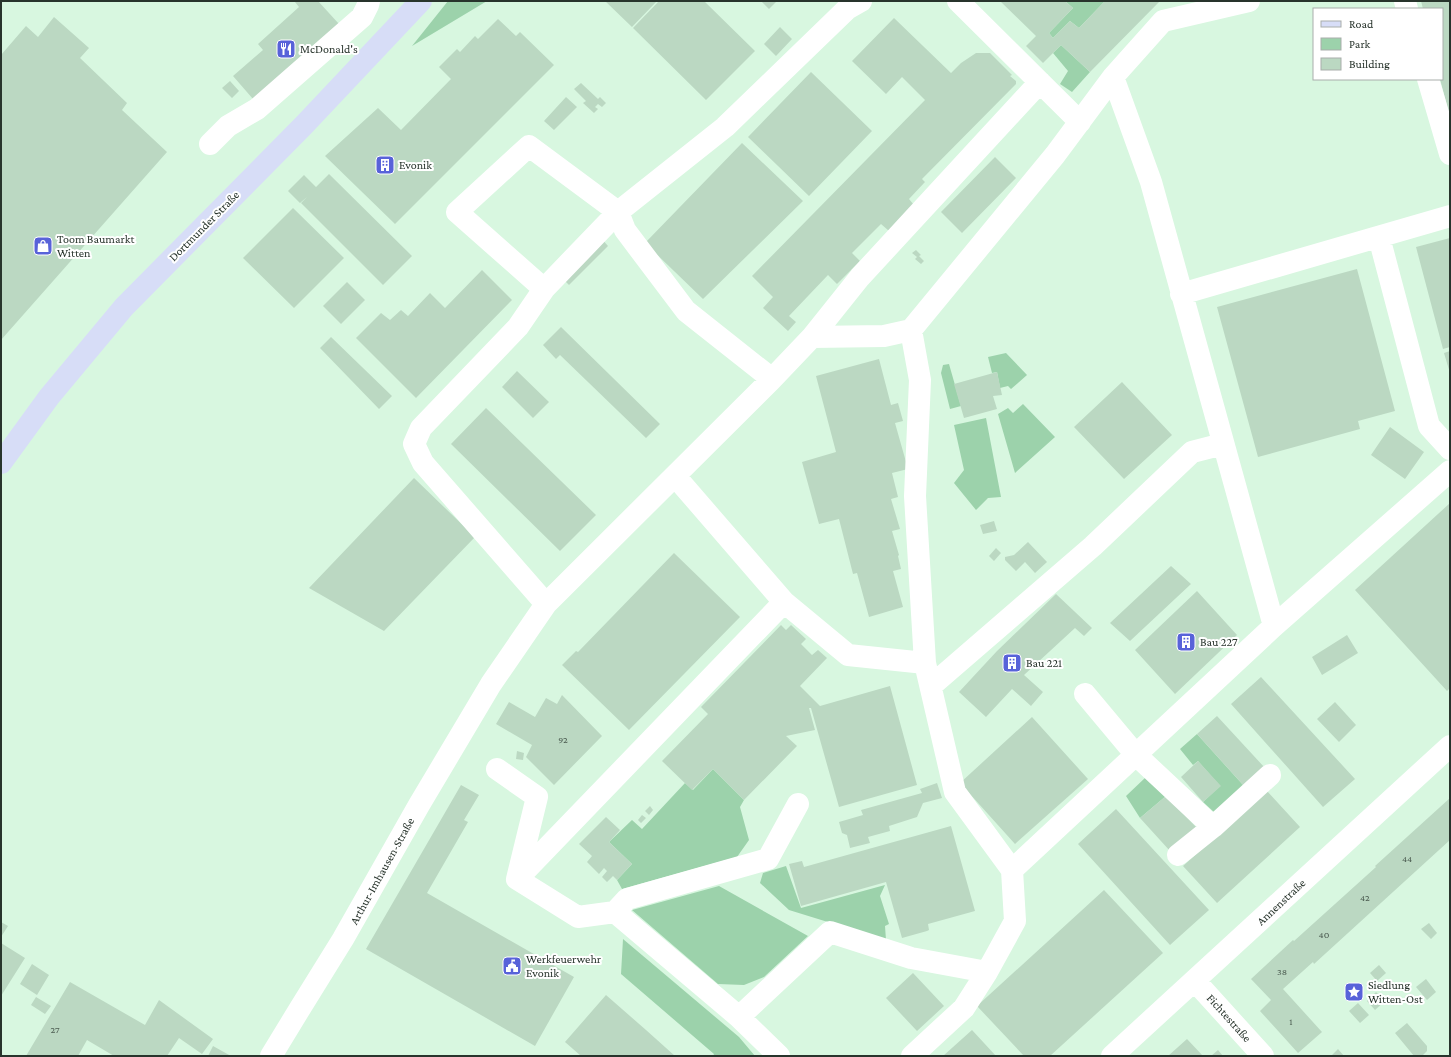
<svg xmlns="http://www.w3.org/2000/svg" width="1451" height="1057" viewBox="0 0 1451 1057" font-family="'Crimson Pro',serif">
<rect width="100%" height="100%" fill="#d8f7e0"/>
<path fill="#9cd2ab" d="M 448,1 L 487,1 L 412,46 Z
M 1065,1 L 1105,1 L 1079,28 L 1070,21 L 1053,38 L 1049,33 L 1073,8 Z
M 1061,45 L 1090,72 L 1072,92 L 1060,84 L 1068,71 L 1053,53 Z
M 1006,353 L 1027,375 L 1011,389 L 1008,386 L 1000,388 L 997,372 L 992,373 L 988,357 Z
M 949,364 L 961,406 L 950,409 L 941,373 L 943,365 Z
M 1023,404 L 1055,437 L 1015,473 L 998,414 L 1008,408 L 1013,413 Z
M 986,418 L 1001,497 L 988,498 L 976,510 L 954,483 L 964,470 L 954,425 Z
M 1197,734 L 1244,786 L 1215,813 L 1203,802 L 1220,786 L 1198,761 L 1193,765 L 1180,749 Z
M 713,769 L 744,800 L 740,807 L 749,840 L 737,857 L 622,889 L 617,880 L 632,864 L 609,842 L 632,820 L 642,829 L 685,783 L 693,790 Z
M 1146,777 L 1166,796 L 1140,818 L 1126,796 Z
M 786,866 L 801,908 L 885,885 L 880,896 L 889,924 L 885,926 L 886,940 L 789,910 L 760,883 L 763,873 Z
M 719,886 L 808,936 L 764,977 L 744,985 L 718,984 L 632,910 Z
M 623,939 L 739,1037 L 755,1056 L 713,1056 L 714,1054 L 621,974 Z"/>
<path fill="#bbd8c2" d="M 296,1 L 318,1 L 339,24 L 253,99 L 233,76 L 263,50 L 258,44 L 299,7 L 295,2 Z
M 605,1 L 657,1 L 632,27 Z
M 659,1 L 704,1 L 755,51 L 706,100 L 633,28 Z
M 761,1 L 777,1 L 769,9 Z
M 1000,1 L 1065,1 L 1073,8 L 1049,33 L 1053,38 L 1070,21 L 1079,28 L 1105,1 L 1160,1 L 1090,72 L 1061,45 L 1043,63 L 1026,46 L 1036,36 Z
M 1421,1 L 1450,1 L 1450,117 L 1440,79 L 1442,79 L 1442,9 L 1423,9 Z
M 54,17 L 89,48 L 80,58 L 127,103 L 122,110 L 167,152 L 1,340 L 1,55 L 26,26 L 38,37 Z
M 894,18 L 951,73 L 961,63 L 976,53 L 990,53 L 1012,75 L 1010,76 L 1016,81 L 1016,84 L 922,179 L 925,182 L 909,199 L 914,205 L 889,231 L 881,224 L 852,253 L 860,261 L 837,284 L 828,275 L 789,316 L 796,322 L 788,331 L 763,308 L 773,297 L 752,276 L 925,100 L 902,77 L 886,94 L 852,61 Z
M 498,19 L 516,36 L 520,32 L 554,65 L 395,224 L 325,156 L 378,108 L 401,130 L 451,79 L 439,67 L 457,49 L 460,52 L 475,36 L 478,39 Z
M 780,27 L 792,39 L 776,56 L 764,44 Z
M 811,72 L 872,131 L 809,196 L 748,137 Z
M 230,81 L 239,91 L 232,98 L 222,88 Z
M 581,83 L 598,99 L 600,97 L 606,103 L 602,107 L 598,104 L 595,107 L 598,109 L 594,113 L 583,103 L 586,101 L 574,89 Z
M 566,97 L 577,107 L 554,130 L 544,121 Z
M 742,143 L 803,201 L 703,299 L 645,243 Z
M 995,157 L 1016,178 L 962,233 L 941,212 Z
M 329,174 L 412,256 L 383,285 L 301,203 L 307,197 L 300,203 L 288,191 L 304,175 L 316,187 Z
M 293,208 L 344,258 L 294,308 L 243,258 Z
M 600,237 L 608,246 L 569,285 L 561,277 Z
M 1450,238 L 1450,347 L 1443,349 L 1416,247 Z
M 916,250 L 921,255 L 919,256 L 924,261 L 921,264 L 915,259 L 917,257 L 912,253 Z
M 1357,269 L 1395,411 L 1358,421 L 1360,429 L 1258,457 L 1217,307 Z
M 482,270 L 512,300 L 416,398 L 356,338 L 381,313 L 390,320 L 401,310 L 408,316 L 430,293 L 445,308 Z
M 347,282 L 365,300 L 341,324 L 323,306 Z
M 561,327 L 660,424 L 646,438 L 560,355 L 556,359 L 543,345 Z
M 331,337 L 392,396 L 379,409 L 320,348 Z
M 1450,351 L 1450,373 L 1444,353 Z
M 879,359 L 891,405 L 898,403 L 903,421 L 895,423 L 908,469 L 892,473 L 898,497 L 891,499 L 900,529 L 892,531 L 899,555 L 898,556 L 901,569 L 893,571 L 903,607 L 869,617 L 857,573 L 853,574 L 839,519 L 819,524 L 802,462 L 836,452 L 816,376 Z
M 517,371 L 549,402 L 533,418 L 502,387 Z
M 997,372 L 1002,395 L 993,396 L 997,409 L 964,418 L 954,384 Z
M 1122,382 L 1172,435 L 1124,479 L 1074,427 Z
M 486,408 L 596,515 L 560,551 L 451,444 Z
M 1390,427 L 1424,452 L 1405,479 L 1371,455 Z
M 414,478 L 475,537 L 384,631 L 309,588 Z
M 1450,503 L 1450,688 L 1447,691 L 1355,590 Z
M 994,521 L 997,531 L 983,534 L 980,525 Z
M 1028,542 L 1047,562 L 1035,573 L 1025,562 L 1016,571 L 1005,560 L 1005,557 L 1014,555 Z
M 996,548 L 1001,553 L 994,561 L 989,556 Z
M 674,553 L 740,617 L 629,730 L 562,665 L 576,651 L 578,652 Z
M 1171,566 L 1191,584 L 1130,641 L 1110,623 Z
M 1197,591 L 1237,635 L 1175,694 L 1135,650 Z
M 1056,594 L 1092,628 L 1084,636 L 1075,628 L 1024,675 L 1043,692 L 1031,706 L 1012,689 L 986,717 L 959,692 L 997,651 Z
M 781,625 L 786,630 L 791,625 L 806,639 L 801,644 L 812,655 L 818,650 L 827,658 L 800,686 L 820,706 L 890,686 L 917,785 L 839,807 L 811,708 L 809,708 L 815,730 L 786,736 L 797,746 L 744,800 L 713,769 L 692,790 L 662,761 L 708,714 L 701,707 Z
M 1347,635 L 1358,653 L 1322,675 L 1312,657 Z
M 1261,677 L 1355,779 L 1323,807 L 1231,704 Z
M 562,695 L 602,736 L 554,785 L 526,757 L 532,745 L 496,724 L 509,702 L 535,717 L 546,698 L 557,704 Z
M 1335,702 L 1356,725 L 1339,742 L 1317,719 Z
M 1217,716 L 1265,768 L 1244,786 L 1197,734 Z
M 1032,717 L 1088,779 L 1015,844 L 960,783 Z
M 517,751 L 524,753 L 523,760 L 516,759 Z
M 1198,761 L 1221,786 L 1203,802 L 1181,777 Z
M 937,783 L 942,798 L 923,803 L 917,817 L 889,826 L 890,831 L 868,837 L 870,843 L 850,848 L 847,835 L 842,833 L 839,822 L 863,815 L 861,810 L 922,793 L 920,789 Z
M 461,785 L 479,795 L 464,820 L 468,822 L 427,893 L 574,977 L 535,1046 L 366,949 Z
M 1267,791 L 1300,827 L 1217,903 L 1183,866 Z
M 1166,796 L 1196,827 L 1170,851 L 1140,818 Z
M 1450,798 L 1450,840 L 1314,964 L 1313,962 L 1283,989 L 1322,1032 L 1298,1053 L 1260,1011 L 1271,1000 L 1251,979 L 1293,940 L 1294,941 L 1376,867 L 1375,866 Z
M 650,806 L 653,810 L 649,815 L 645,811 Z
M 1116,809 L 1209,910 L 1170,945 L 1078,844 Z
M 642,815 L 646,818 L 641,823 L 638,820 Z
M 606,817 L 620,830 L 609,842 L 632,864 L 617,880 L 613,876 L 607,882 L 602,877 L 607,871 L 604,868 L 599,874 L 587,862 L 592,856 L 579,844 Z
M 951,826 L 975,911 L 928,924 L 929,930 L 927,931 L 902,938 L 886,882 L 801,906 L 789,864 L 802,861 L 804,867 Z
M 1104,890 L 1163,953 L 1050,1056 L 1024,1056 L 977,1006 Z
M 1,922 L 8,926 L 1,937 Z
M 1429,923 L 1437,933 L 1431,939 L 1421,929 Z
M 1,943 L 25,958 L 1,996 Z
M 32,964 L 49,975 L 37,995 L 20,984 Z
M 1379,965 L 1386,973 L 1377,981 L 1370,973 Z
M 913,973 L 944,1006 L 917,1031 L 886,998 Z
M 1426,979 L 1436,992 L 1427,1000 L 1416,987 Z
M 70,982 L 145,1025 L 159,1000 L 213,1039 L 202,1054 L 179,1038 L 167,1056 L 114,1056 L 87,1040 L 78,1056 L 26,1056 Z
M 1376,992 L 1385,1001 L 1375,1010 L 1367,1001 Z
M 606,995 L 646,1030 L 675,1056 L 581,1056 L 565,1042 Z
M 36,997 L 51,1006 L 45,1014 L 31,1005 Z
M 1358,1003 L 1369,1015 L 1360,1023 L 1349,1011 Z
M 1407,1023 L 1427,1046 L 1427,1051 L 1422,1056 L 1414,1056 L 1395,1033 Z
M 972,1030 L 996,1056 L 943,1056 Z
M 1187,1039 L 1203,1056 L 1168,1056 Z
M 213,1046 L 231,1056 L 208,1056 Z
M 1338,1049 L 1344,1056 L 1331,1056 Z
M 1218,1050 L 1223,1056 L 1211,1056 Z"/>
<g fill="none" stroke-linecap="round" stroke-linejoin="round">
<path stroke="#fff" stroke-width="22" d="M 958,1 L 1080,122
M 1405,1 L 1407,9
M 1113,77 L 1151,182 L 1274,626
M 1428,79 L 1450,154
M 210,144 L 228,126 L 257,109 L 362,17 L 368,5 L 369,1
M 1379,237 L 1429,426 L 1450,449
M 544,289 L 457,212 L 529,146 L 618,212 L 625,230 L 686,311 L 772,379
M 1181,294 L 1450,216
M 911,330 L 920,380 L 915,496 L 925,663 L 955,792 L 1012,870
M 812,337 L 860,277 L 1040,82
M 675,476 L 784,602 L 848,655 L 925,663
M 546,604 L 423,463 L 414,444 L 421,428 L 518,327 L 544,289 L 618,212 L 725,127 L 847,9 L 861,1
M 931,686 L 1093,546 L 1192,452 L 1223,444
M 1085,694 L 1136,755 L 1213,827 L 1270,775
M 497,769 L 537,797 L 517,879 L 578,917 L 615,912 L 739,1017 L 779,1056
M 1178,855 L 1213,827
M 518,878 L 784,602
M 615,912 L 627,899 L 768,859 L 798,804
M 1195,981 L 1263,1056
M 739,1017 L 830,932 L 911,958 L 987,972
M 271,1056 L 299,1010 L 343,939 L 419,805 L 491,684 L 546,604 L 772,379 L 812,337 L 884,336 L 911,330 L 1055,155 L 1113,77 L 1163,21 L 1249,1
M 912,1056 L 964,1008 L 987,972 L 1015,921 L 1012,870 L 1274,626 L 1450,471
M 1112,1056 L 1450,746"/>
<path stroke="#d7ddf7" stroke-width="22" d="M 1,463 L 49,397 L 124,307 L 304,125 L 421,1"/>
</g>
<defs>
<symbol id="restaurant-square" viewBox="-11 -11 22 22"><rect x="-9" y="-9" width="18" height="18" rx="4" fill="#5862d9" stroke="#fff"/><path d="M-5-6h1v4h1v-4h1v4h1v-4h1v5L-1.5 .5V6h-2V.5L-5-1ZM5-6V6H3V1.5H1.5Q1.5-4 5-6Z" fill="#fff"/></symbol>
<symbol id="building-square" viewBox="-11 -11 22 22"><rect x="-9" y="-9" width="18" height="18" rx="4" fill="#5862d9" stroke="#fff"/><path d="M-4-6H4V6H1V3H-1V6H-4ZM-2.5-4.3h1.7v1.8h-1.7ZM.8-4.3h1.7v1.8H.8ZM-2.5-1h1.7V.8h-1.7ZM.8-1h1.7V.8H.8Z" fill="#fff"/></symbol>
<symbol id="shop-square" viewBox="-11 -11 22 22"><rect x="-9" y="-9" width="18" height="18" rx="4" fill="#5862d9" stroke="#fff"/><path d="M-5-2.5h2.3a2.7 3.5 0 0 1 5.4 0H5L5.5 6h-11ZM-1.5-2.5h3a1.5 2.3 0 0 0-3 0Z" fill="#fff"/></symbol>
<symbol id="civic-square" viewBox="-11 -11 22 22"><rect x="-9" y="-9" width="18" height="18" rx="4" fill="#5862d9" stroke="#fff"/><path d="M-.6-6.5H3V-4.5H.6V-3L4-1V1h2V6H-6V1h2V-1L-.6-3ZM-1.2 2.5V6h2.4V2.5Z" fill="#fff"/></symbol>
<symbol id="sight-square" viewBox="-11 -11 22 22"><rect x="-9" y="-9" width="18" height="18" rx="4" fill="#5862d9" stroke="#fff"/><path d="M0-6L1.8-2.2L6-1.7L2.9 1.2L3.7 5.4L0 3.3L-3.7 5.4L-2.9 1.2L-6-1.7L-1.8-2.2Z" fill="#fff"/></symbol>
</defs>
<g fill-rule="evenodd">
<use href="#restaurant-square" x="275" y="38" width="22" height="22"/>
<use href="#building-square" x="374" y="154" width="22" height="22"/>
<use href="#shop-square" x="32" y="235" width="22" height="22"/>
<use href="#building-square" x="1175" y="631" width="22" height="22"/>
<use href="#building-square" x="1001" y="652" width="22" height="22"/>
<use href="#civic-square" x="501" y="955" width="22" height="22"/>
<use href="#sight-square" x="1343" y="981" width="22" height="22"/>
</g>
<g text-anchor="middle" stroke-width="4" stroke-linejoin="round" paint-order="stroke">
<g font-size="10" fill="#4d5d52">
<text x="563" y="743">92</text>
<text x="1407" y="862">44</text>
<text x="1365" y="901">42</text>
<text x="1324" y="938">40</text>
<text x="1282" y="975">38</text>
<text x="1291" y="1025">1</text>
<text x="55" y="1033">27</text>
</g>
<g font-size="12" fill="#28342c" stroke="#fff" text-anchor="start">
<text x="300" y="53">McDonald's</text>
<text x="399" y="169">Evonik</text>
<text x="57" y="243">Toom Baumarkt<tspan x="57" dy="14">Witten</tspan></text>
<text x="1200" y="646">Bau 227</text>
<text x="1026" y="667">Bau 221</text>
<text x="526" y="963">Werkfeuerwehr<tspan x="526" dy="14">Evonik</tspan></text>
<text x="1368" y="989">Siedlung<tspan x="1368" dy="14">Witten-Ost</tspan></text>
</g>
<g font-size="12" fill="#28342c" stroke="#fff">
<text transform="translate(204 226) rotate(-45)" y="4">Dortmunder Straße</text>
<text transform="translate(382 871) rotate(-61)" y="4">Arthur-Imhausen-Straße</text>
<text transform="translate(1281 902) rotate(-43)" y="4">Annenstraße</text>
<text transform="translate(1229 1018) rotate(48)" y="4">Fichtestraße</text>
</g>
</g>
<rect width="1451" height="1057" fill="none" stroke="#28342c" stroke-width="4"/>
<rect x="1313" y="8" width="130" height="72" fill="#ffffff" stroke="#a9aeab"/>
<rect x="1321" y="21" width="20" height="6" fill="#d7ddf7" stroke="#a9aeab"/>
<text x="1349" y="28" font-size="12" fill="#28342c">Road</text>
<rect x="1321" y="38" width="20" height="12" fill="#9cd2ab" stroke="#a9aeab"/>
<text x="1349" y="48" font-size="12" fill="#28342c">Park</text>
<rect x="1321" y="58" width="20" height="12" fill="#bbd8c2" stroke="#a9aeab"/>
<text x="1349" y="68" font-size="12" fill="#28342c">Building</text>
</svg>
